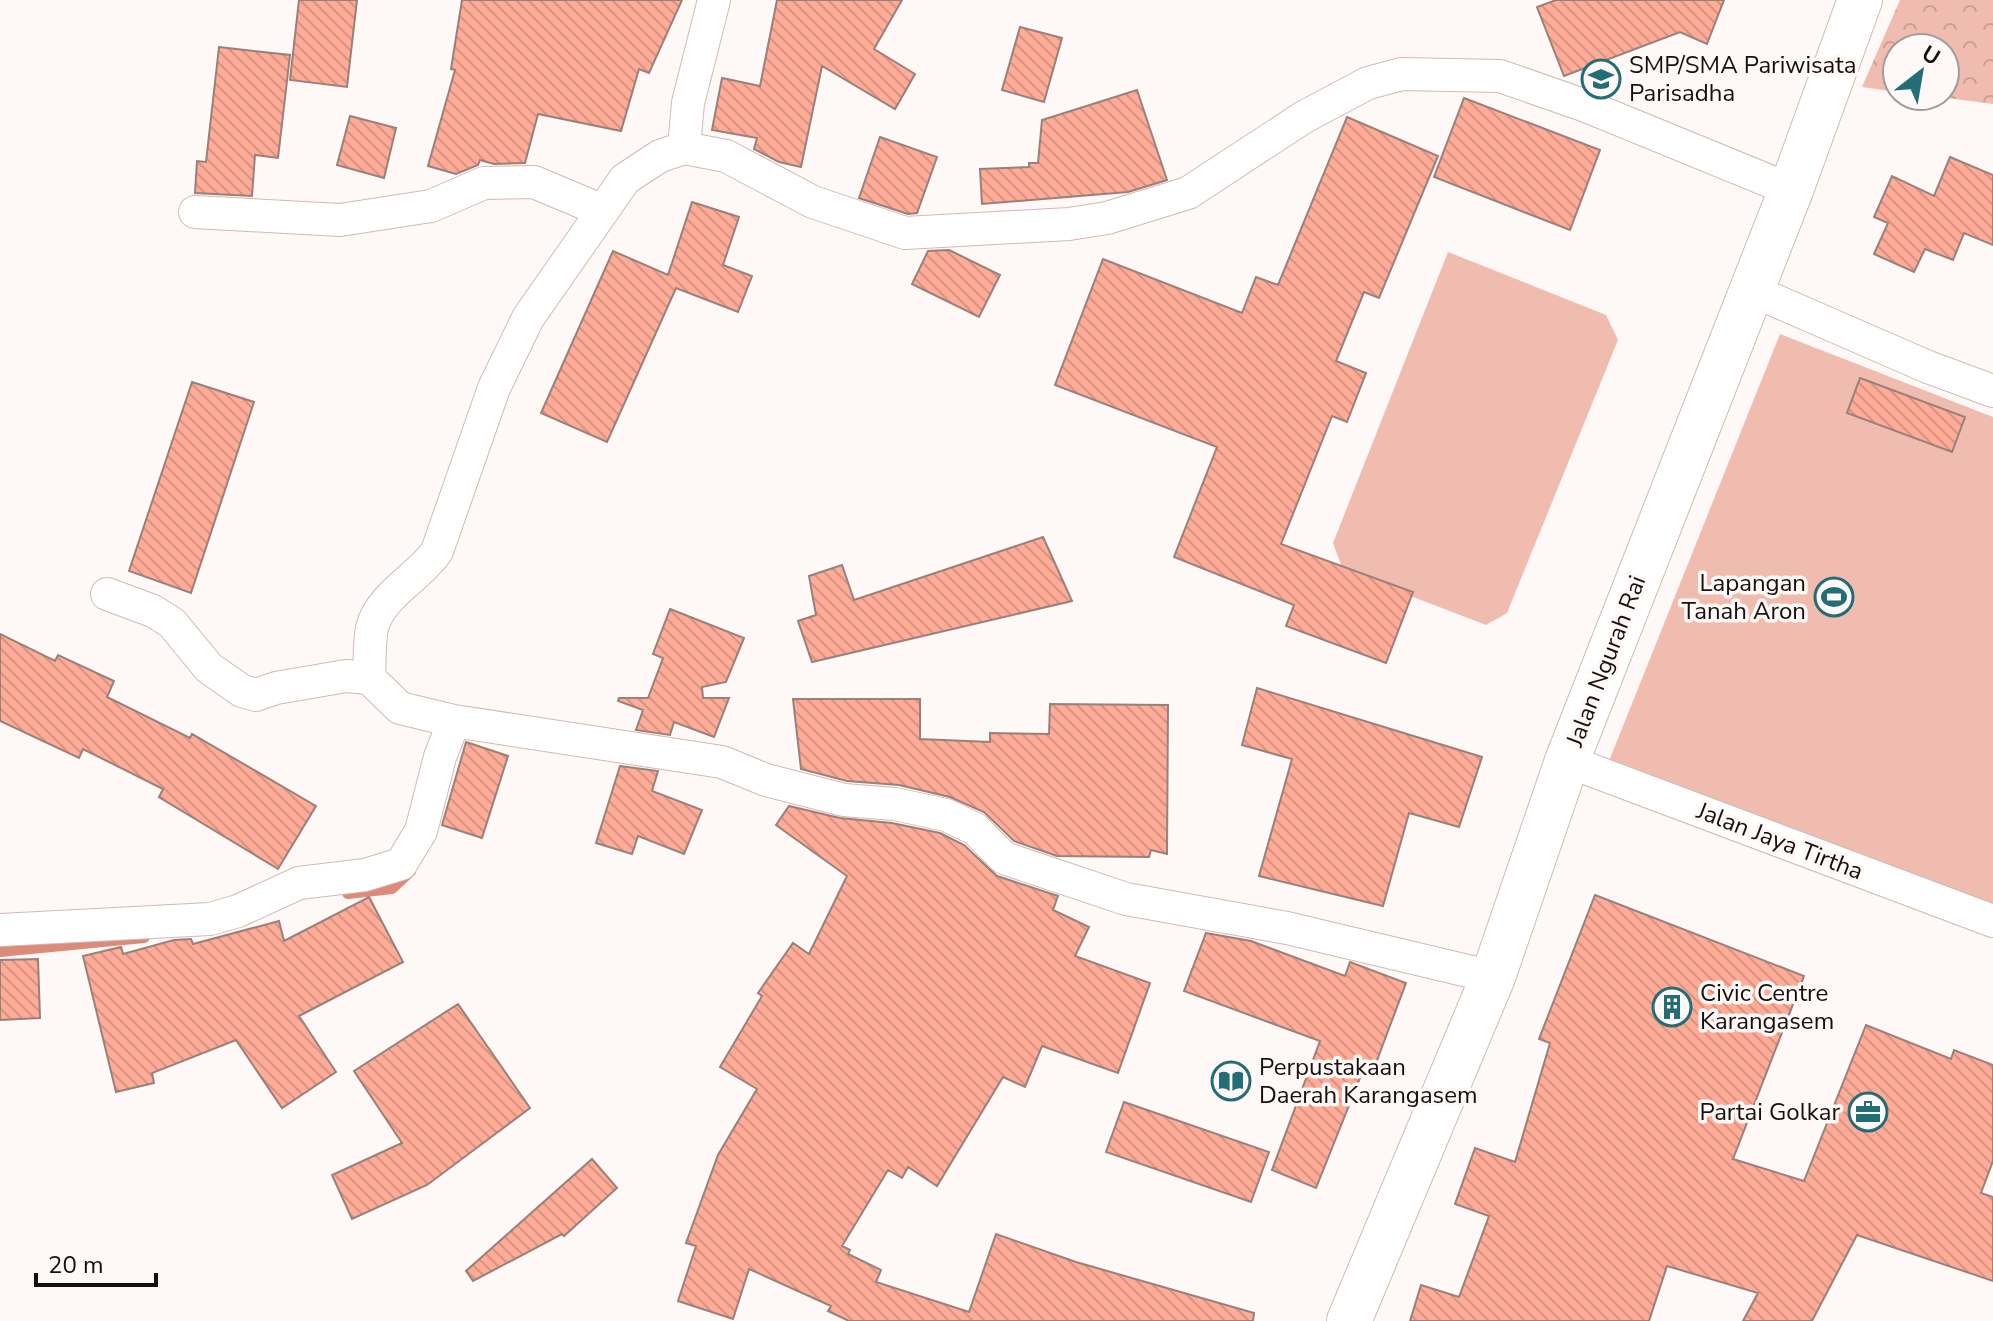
<svg xmlns="http://www.w3.org/2000/svg" width="1993" height="1321" viewBox="0 0 1993 1321" font-family="'Nunito Sans',sans-serif">
<defs>
<pattern id="forest-crowns" width="20" height="18" patternUnits="userSpaceOnUse" patternTransform="scale(2)"><rect width="20" height="18" fill="#efbcaf"/><path d="M2 6a3 3 0 1 1 6 0M12 15a3 3 0 1 1 6 0" fill="none" stroke="#cca095"/></pattern>
<pattern id="building-back-hatch" width="6" height="6" patternUnits="userSpaceOnUse" patternTransform="scale(2)"><rect width="6" height="6" fill="#feab97"/><path d="M-1 5l2 2M0 0l6 6M5-1l2 2" fill="none" stroke="#d99281"/></pattern>
</defs>
<rect width="100%" height="100%" fill="#fef8f7"/>
<path fill="url(#forest-crowns)" d="M 1900,0 L 1993,0 L 1993,104 L 1932,96 L 1945,96 L 1945,48 L 1897,48 L 1897,92 L 1862,87 Z"/>
<path fill="#efbcaf" d="M 1448,252 L 1606,315 L 1618,340 L 1507,613 L 1486,625 L 1343,570 L 1333,543 Z
M 1780,334 L 1993,417 L 1993,928 L 1603,776 Z"/>
<g fill="none" stroke-linecap="round" stroke-linejoin="round">
<path stroke="#db8b78" stroke-width="12" d="M 348,893 L 392,888 L 410,871
M 0,951 L 144,937"/>
</g>
<path fill="url(#building-back-hatch)" stroke="#99817b" stroke-width="2" d="M 299,0 L 357,0 L 347,87 L 290,80 Z
M 462,0 L 682,0 L 649,73 L 639,69 L 621,131 L 538,114 L 525,163 L 494,164 L 480,160 L 478,165 L 456,174 L 428,166 L 455,70 L 451,69 Z
M 777,0 L 902,0 L 874,49 L 915,74 L 895,109 L 822,66 L 801,167 L 779,162 L 754,149 L 757,138 L 712,130 L 722,78 L 760,86 Z
M 1556,0 L 1724,0 L 1707,44 L 1680,32 L 1564,76 L 1537,7 Z
M 1020,27 L 1062,38 L 1044,102 L 1002,90 Z
M 219,47 L 290,55 L 278,158 L 255,155 L 252,196 L 195,193 L 197,161 L 206,162 Z
M 1137,90 L 1167,180 L 1128,192 L 982,204 L 980,169 L 1029,167 L 1029,163 L 1038,163 L 1042,120 Z
M 1464,98 L 1600,150 L 1570,230 L 1434,177 Z
M 350,116 L 396,128 L 384,178 L 337,165 Z
M 1347,117 L 1438,156 L 1379,298 L 1364,292 L 1336,361 L 1366,373 L 1347,422 L 1332,416 L 1281,544 L 1413,592 L 1386,663 L 1286,626 L 1294,605 L 1174,557 L 1217,447 L 1055,385 L 1103,259 L 1242,313 L 1256,277 L 1278,285 Z
M 880,137 L 937,157 L 917,213 L 908,214 L 859,198 Z
M 1950,157 L 1993,175 L 1993,245 L 1964,233 L 1953,260 L 1925,249 L 1914,272 L 1874,254 L 1888,223 L 1874,217 L 1892,176 L 1934,196 Z
M 692,202 L 739,217 L 723,265 L 752,276 L 738,312 L 676,288 L 607,442 L 541,413 L 613,251 L 668,275 Z
M 949,250 L 1000,275 L 979,317 L 912,284 L 928,251 Z
M 1860,378 L 1965,417 L 1952,452 L 1847,413 Z
M 192,382 L 254,402 L 191,593 L 129,571 Z
M 1043,537 L 1072,601 L 812,662 L 798,621 L 816,615 L 809,576 L 842,565 L 854,600 Z
M 670,609 L 744,638 L 726,682 L 702,687 L 703,698 L 729,698 L 714,737 L 674,722 L 670,735 L 636,730 L 643,710 L 618,701 L 619,698 L 648,698 L 663,658 L 653,654 Z
M 0,634 L 55,661 L 58,655 L 114,681 L 107,697 L 190,738 L 192,734 L 316,806 L 278,869 L 159,797 L 163,789 L 83,749 L 79,758 L 0,721 Z
M 1257,688 L 1482,757 L 1459,827 L 1409,813 L 1383,906 L 1259,876 L 1292,759 L 1242,745 Z
M 793,699 L 920,699 L 920,739 L 990,742 L 990,733 L 1049,734 L 1050,704 L 1168,705 L 1167,854 L 1151,850 L 1149,857 L 1057,856 L 1014,841 L 984,812 L 950,797 L 899,785 L 847,781 L 801,769 Z
M 466,742 L 508,756 L 482,838 L 442,825 Z
M 620,766 L 658,771 L 652,791 L 702,810 L 684,854 L 638,836 L 632,854 L 596,843 Z
M 789,806 L 840,818 L 892,823 L 940,833 L 964,845 L 997,876 L 1058,896 L 1053,910 L 1089,927 L 1075,956 L 1150,983 L 1118,1073 L 1042,1046 L 1025,1087 L 1003,1077 L 937,1186 L 908,1167 L 902,1178 L 888,1170 L 842,1246 L 850,1250 L 848,1254 L 881,1270 L 876,1282 L 969,1312 L 996,1234 L 1076,1262 L 1254,1313 L 1253,1321 L 849,1321 L 828,1311 L 831,1306 L 749,1269 L 733,1319 L 678,1301 L 696,1246 L 686,1243 L 718,1155 L 757,1089 L 720,1067 L 762,996 L 758,993 L 793,943 L 809,954 L 847,876 L 776,825 Z
M 1595,895 L 1804,976 L 1733,1159 L 1804,1181 L 1866,1025 L 1951,1059 L 1954,1050 L 1993,1065 L 1993,1161 L 1981,1193 L 1993,1197 L 1993,1281 L 1857,1235 L 1812,1321 L 1743,1321 L 1758,1293 L 1667,1266 L 1649,1321 L 1410,1321 L 1421,1285 L 1459,1297 L 1489,1216 L 1455,1204 L 1475,1148 L 1515,1162 L 1550,1043 L 1539,1039 Z
M 369,897 L 403,962 L 299,1016 L 336,1072 L 282,1108 L 236,1040 L 152,1073 L 154,1083 L 116,1092 L 83,956 L 121,947 L 123,954 L 174,940 L 191,939 L 193,944 L 279,921 L 284,941 Z
M 1206,933 L 1251,941 L 1345,976 L 1350,962 L 1406,983 L 1373,1071 L 1364,1068 L 1316,1188 L 1272,1170 L 1320,1041 L 1184,991 Z
M 38,959 L 40,1018 L 0,1020 L 0,960 Z
M 458,1004 L 530,1108 L 427,1185 L 352,1219 L 332,1175 L 402,1143 L 354,1071 Z
M 1124,1102 L 1269,1152 L 1251,1202 L 1106,1152 Z
M 592,1159 L 617,1188 L 564,1236 L 562,1234 L 473,1281 L 466,1271 Z"/>
<g fill="none" stroke-linecap="round" stroke-linejoin="round">
<defs>
<path id="street" d="M 684,148 L 688,103 L 714,0
M 195,212 L 340,220 L 431,206 L 484,183 L 534,182 L 603,211
M 1751,290 L 1928,367 L 1993,391
M 107,594 L 153,611 L 172,623 L 209,668 L 242,691 L 256,695 L 276,688 L 346,676 L 369,678 L 400,708 L 454,721 L 722,762 L 766,780 L 844,800 L 895,804 L 946,815 L 975,829 L 1004,858 L 1126,899 L 1287,928 L 1493,977
M 369,678 C 370,662 369,643 372,628 C 380,595 420,577 437,551 L 494,388 L 528,318 L 625,179 L 660,156 L 684,148 L 726,156 L 813,202 L 905,233 L 1069,224 L 1107,218 L 1188,193 L 1304,117 L 1368,83 L 1402,74 L 1500,76 L 1586,106 L 1791,190
M 1567,761 L 1993,921
M 0,930 L 210,919 L 238,911 L 299,883 L 365,875 L 401,864 L 421,831 L 440,757 L 454,721"/>
<path id="secondary" d="M 1349,1321 L 1493,977 L 1567,761 L 1791,190 L 1860,0"/>
</defs>
<use href="#street" stroke="#d3b9b3" stroke-width="34"/>
<use href="#secondary" stroke="#d3b9b3" stroke-width="46"/>
<use href="#street" stroke="#fff" stroke-width="32"/>
<use href="#secondary" stroke="#fff" stroke-width="44"/>
</g>
<defs>
<symbol id="school-ring" viewBox="-11 -11 22 22"><circle r="9.5" fill="#fef8f7" stroke="#236d76" stroke-width="1.5"/><path d="M0-5L7-2L0 1L-7-2ZM-4 1L0 2.5L4 1V4Q0 6-4 4Z" fill="#236d76"/></symbol>
<symbol id="stadium-ring" viewBox="-11 -11 22 22"><circle r="9.5" fill="#fef8f7" stroke="#236d76" stroke-width="1.5"/><path d="M0-5a6.5 5 0 1 0 0 10a6.5 5 0 1 0 0-10ZM-3.5-1.8h7v3.6h-7Z" fill="#236d76"/></symbol>
<symbol id="building-ring" viewBox="-11 -11 22 22"><circle r="9.5" fill="#fef8f7" stroke="#236d76" stroke-width="1.5"/><path d="M-4-6H4V6H1V3H-1V6H-4ZM-2.5-4.3h1.7v1.8h-1.7ZM.8-4.3h1.7v1.8H.8ZM-2.5-1h1.7V.8h-1.7ZM.8-1h1.7V.8H.8Z" fill="#236d76"/></symbol>
<symbol id="library-ring" viewBox="-11 -11 22 22"><circle r="9.5" fill="#fef8f7" stroke="#236d76" stroke-width="1.5"/><path d="M-6-4Q-3-5.5-.7-3.5V5Q-3 3-6 4ZM6-4Q3-5.5 .7-3.5V5Q3 3 6 4Z" fill="#236d76"/></symbol>
<symbol id="office-ring" viewBox="-11 -11 22 22"><circle r="9.5" fill="#fef8f7" stroke="#236d76" stroke-width="1.5"/><path d="M-6-3h4V-5.5h4V-3h4V5H-6ZM-1-4.5V-3h2v-1.5ZM-6 0V1H6V0Z" fill="#236d76"/></symbol>
</defs>
<g fill-rule="evenodd">
<use href="#school-ring" x="1579" y="57" width="44" height="44"/>
<use href="#stadium-ring" x="1812" y="575" width="44" height="44"/>
<use href="#building-ring" x="1650" y="985" width="44" height="44"/>
<use href="#library-ring" x="1209" y="1059" width="44" height="44"/>
<use href="#office-ring" x="1846" y="1090" width="44" height="44"/>
</g>
<g text-anchor="middle" stroke-width="7" stroke-linejoin="round" paint-order="stroke">
<g font-size="24" fill="#180f0d" stroke="#fef8f7" text-anchor="start">
<text x="1629" y="73">SMP/SMA Pariwisata<tspan x="1629" dy="28">Parisadha</tspan></text>
<text x="1806" y="591" text-anchor="end">Lapangan<tspan x="1806" dy="28">Tanah Aron</tspan></text>
<text x="1700" y="1001">Civic Centre<tspan x="1700" dy="28">Karangasem</tspan></text>
<text x="1259" y="1075">Perpustakaan<tspan x="1259" dy="28">Daerah Karangasem</tspan></text>
<text x="1840" y="1120" text-anchor="end">Partai Golkar</text>
</g>
<g font-size="24" fill="#180f0d" stroke="#fef8f7">
<text transform="translate(1606 661) rotate(-69)" y="8">Jalan Ngurah Rai</text>
<text transform="translate(1780 841) rotate(21)" y="8">Jalan Jaya Tirtha</text>
</g>
</g>
<g transform="translate(1921 72) rotate(31)"><circle r="38" fill="#fef8f7" stroke="#a29b99" stroke-width="2"/>
<path d="M0-6L14 30L0 20L-14 30Z" fill="#236d76"/>
<text y="-12" font-size="22" font-weight="bold" text-anchor="middle" fill="#180f0d">U</text>
</g>
<path d="M36 1273v12h120v-12" fill="none" stroke="#180f0d" stroke-width="4"/>
<text x="48" y="1273" font-size="24" fill="#180f0d" stroke="#fef8f7" stroke-width="6" paint-order="stroke">20 m</text>
</svg>
